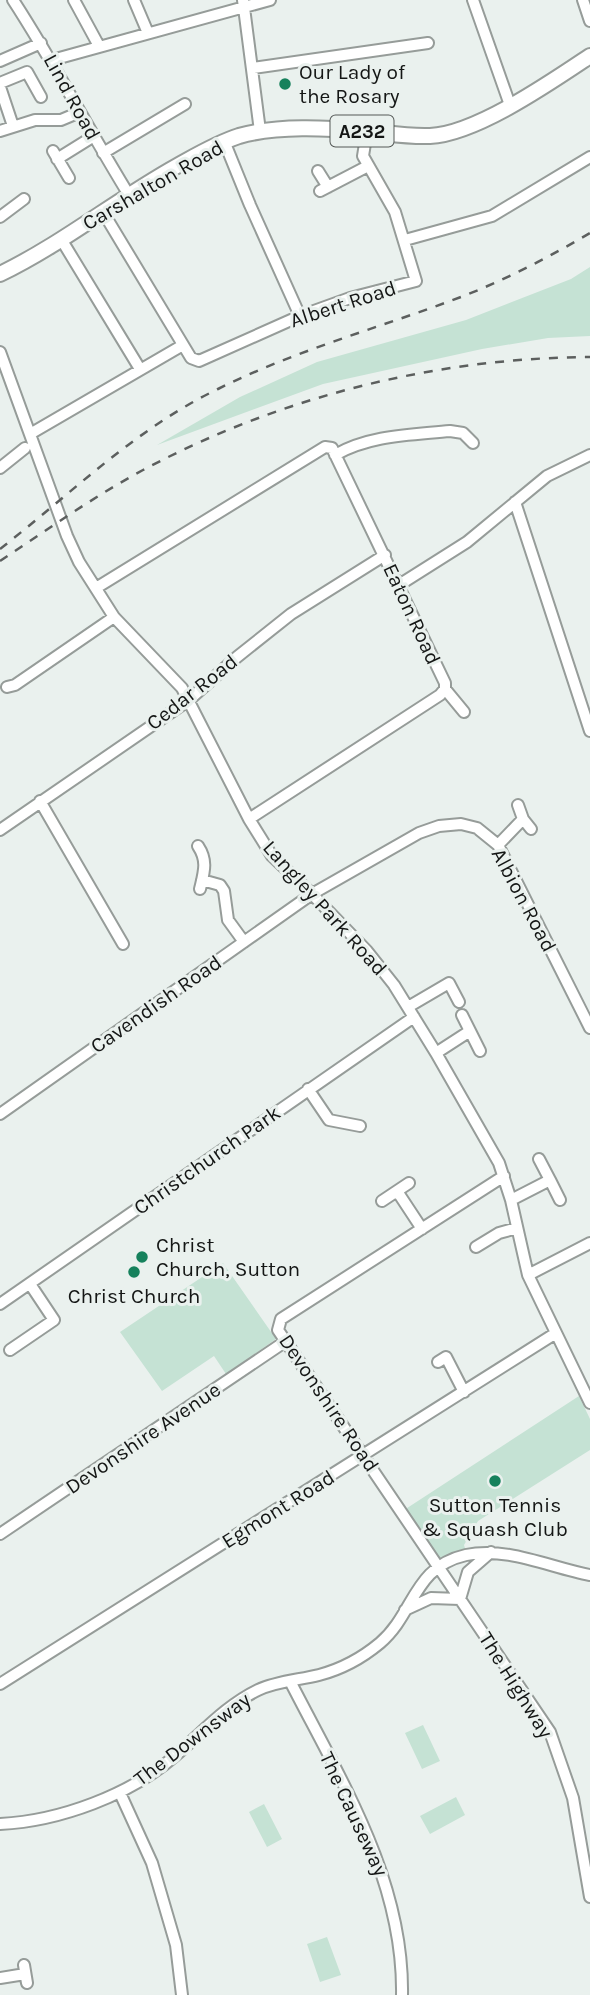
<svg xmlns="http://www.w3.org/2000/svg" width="590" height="1995" viewBox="0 0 590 1995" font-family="Karla,sans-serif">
<rect width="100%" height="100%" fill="#eaf1ee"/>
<path fill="#c5e2d4" d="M 590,267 L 590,336 L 548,338 L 482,349 L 323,384 L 157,445 L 240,397 L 317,362 L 466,320 L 571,279 Z
M 223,1263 L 276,1339 L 226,1374 L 214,1356 L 162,1391 L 120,1332 Z
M 579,1396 L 590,1419 L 590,1450 L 478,1521 L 464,1545 L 467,1555 L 438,1566 L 401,1512 Z
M 423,1725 L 440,1761 L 422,1769 L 405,1733 Z
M 456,1797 L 465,1815 L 430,1834 L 420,1816 Z
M 264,1804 L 282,1839 L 267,1847 L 249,1812 Z
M 327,1937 L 341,1975 L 320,1982 L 307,1944 Z"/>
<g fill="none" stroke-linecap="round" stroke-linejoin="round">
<defs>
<path id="minor" d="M 13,0 C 54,63 89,130 129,195
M 74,0 L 99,46
M 134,0 L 148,33
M 243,0 L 260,131
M 473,0 L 510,105
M 583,0 L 590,21
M 52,60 L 270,0
M 0,61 L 41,43
M 253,68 L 428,43
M 0,83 L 27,72 L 41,97
M 0,87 L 13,126
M 0,131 L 35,120 L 61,120 L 80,112
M 224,141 L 250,205 L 300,316
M 53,151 L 69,178
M 103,153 L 185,104
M 57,159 L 94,136
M 318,171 L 328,187
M 320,191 L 368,166
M 103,212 L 191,358 L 199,361 L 300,316 L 350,298 L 416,281 L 395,212 L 363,156 L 367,131
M 0,217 L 24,199
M 61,239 L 140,369
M 405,240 L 492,216 L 590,157
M 0,352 L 67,536 L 79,562 L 114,617 L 182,688 L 249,819 L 272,856 L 312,894 L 367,951 L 394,985 L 436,1053 L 499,1163 L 511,1200 L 528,1275 L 590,1403
M 30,434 L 183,345
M 335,455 C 370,435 411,435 450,431 L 463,433 L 473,443
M 0,468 L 25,448
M 515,502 L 590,731
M 399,585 L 467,542 L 547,476 L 590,455
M 96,588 L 325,447 L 332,448 L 445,683 L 445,689 L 440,695 L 249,819
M 7,687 L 15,685 L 114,617
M 445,689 L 464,712
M 40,801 L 123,944
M 518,805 L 523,819
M 0,830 L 189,700 L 237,657 L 291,614 L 385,555
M 498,845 L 523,819 L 531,829
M 198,846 C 208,861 204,872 200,889
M 202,880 L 220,885 L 224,891 L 228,920 L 244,942
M 408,1007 L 449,983 L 459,1002
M 462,1015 L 470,1031
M 436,1053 L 470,1031 L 480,1051
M 308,1089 L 329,1120 L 360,1126
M 0,1114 L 312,894 L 419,833 L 439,826 L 461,824 L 477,828 L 498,845 L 590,1028
M 504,1176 L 281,1319 L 278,1330 L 550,1732 L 573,1798 L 590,1897
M 550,1180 L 560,1200
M 409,1183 L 397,1191 L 422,1229
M 511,1200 L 550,1180 L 539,1159
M 382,1201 L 397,1191
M 476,1247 L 499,1233 L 517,1228
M 528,1275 L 590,1243
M 0,1304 L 414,1017
M 10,1350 L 54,1320 L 30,1284
M 438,1362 L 446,1357 L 464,1392
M 0,1534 L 286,1341
M 405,1610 L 431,1598 L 460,1599 L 468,1572 L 491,1552
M 290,1681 C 340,1779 404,1880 402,1995
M 0,1684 L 556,1333
M 120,1793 L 152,1863 L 176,1945 L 182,1995
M 0,1824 C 60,1821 130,1795 175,1756 C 202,1733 225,1706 258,1690 C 277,1681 299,1680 319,1675 C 342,1669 362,1658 380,1643 C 415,1613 413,1567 466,1555 C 507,1546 551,1568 590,1575
M 24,1965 L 27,1983
M 0,1978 L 25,1974"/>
<path id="highway" d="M 0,274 C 62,244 116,200 177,166 C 197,155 217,143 239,136 C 277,125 327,128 366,131 C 387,133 408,137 430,136 C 476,134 551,82 590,56"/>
</defs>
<use href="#minor" stroke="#969c99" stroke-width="14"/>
<use href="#highway" stroke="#969c99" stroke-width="18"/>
<use href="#minor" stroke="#fff" stroke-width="10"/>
<use href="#highway" stroke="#fff" stroke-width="14"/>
<path stroke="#5c5f5e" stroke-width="2.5" stroke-dasharray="9 9" stroke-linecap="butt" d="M 0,549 C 72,493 135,429 218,389 C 298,349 383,327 466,295 C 509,278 551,256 590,233
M 0,561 C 47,530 93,497 143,470 C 280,397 434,358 590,357"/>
</g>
<g fill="#16815c" stroke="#eaf1ee" stroke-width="2.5">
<circle cx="285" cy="84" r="7"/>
<circle cx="142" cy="1257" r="7"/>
<circle cx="134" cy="1272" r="7"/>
<circle cx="495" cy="1481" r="7"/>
</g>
<g text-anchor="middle" stroke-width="6" stroke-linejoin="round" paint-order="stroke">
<rect fill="#eaf1ee" stroke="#545856" stroke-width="2" x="330.5" y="115.5" width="63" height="31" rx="5"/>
<g font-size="19" font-weight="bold" fill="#141615">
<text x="362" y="138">A232</text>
</g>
<g font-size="21" fill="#141615" stroke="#eaf1ee" text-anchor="start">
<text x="299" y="79">Our Lady of<tspan x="299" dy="24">the Rosary</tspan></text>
<text x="156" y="1252">Christ<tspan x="156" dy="24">Church, Sutton</tspan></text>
<text x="134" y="1303" text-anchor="middle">Christ Church</text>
<text x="495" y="1512" text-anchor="middle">Sutton Tennis<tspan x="495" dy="24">&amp; Squash Club</tspan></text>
</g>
<g font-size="21" fill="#141615" stroke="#eaf1ee">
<text transform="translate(72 97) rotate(61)" y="7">Lind Road</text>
<text transform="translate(153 185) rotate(-30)" y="7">Carshalton Road</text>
<text transform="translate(343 304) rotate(-18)" y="7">Albert Road</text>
<text transform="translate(412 614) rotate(65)" y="7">Eaton Road</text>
<text transform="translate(192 692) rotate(-38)" y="7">Cedar Road</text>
<text transform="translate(524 900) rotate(62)" y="7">Albion Road</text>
<text transform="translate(325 908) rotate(48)" y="7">Langley Park Road</text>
<text transform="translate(156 1004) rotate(-35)" y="7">Cavendish Road</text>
<text transform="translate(207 1160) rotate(-35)" y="7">Christchurch Park</text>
<text transform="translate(329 1403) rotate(56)" y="7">Devonshire Road</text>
<text transform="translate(143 1438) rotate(-34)" y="7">Devonshire Avenue</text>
<text transform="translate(278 1509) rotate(-32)" y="7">Egmont Road</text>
<text transform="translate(516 1685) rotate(58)" y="7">The Highway</text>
<text transform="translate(192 1739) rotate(-37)" y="7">The Downsway</text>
<text transform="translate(354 1814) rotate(65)" y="7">The Causeway</text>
</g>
</g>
</svg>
